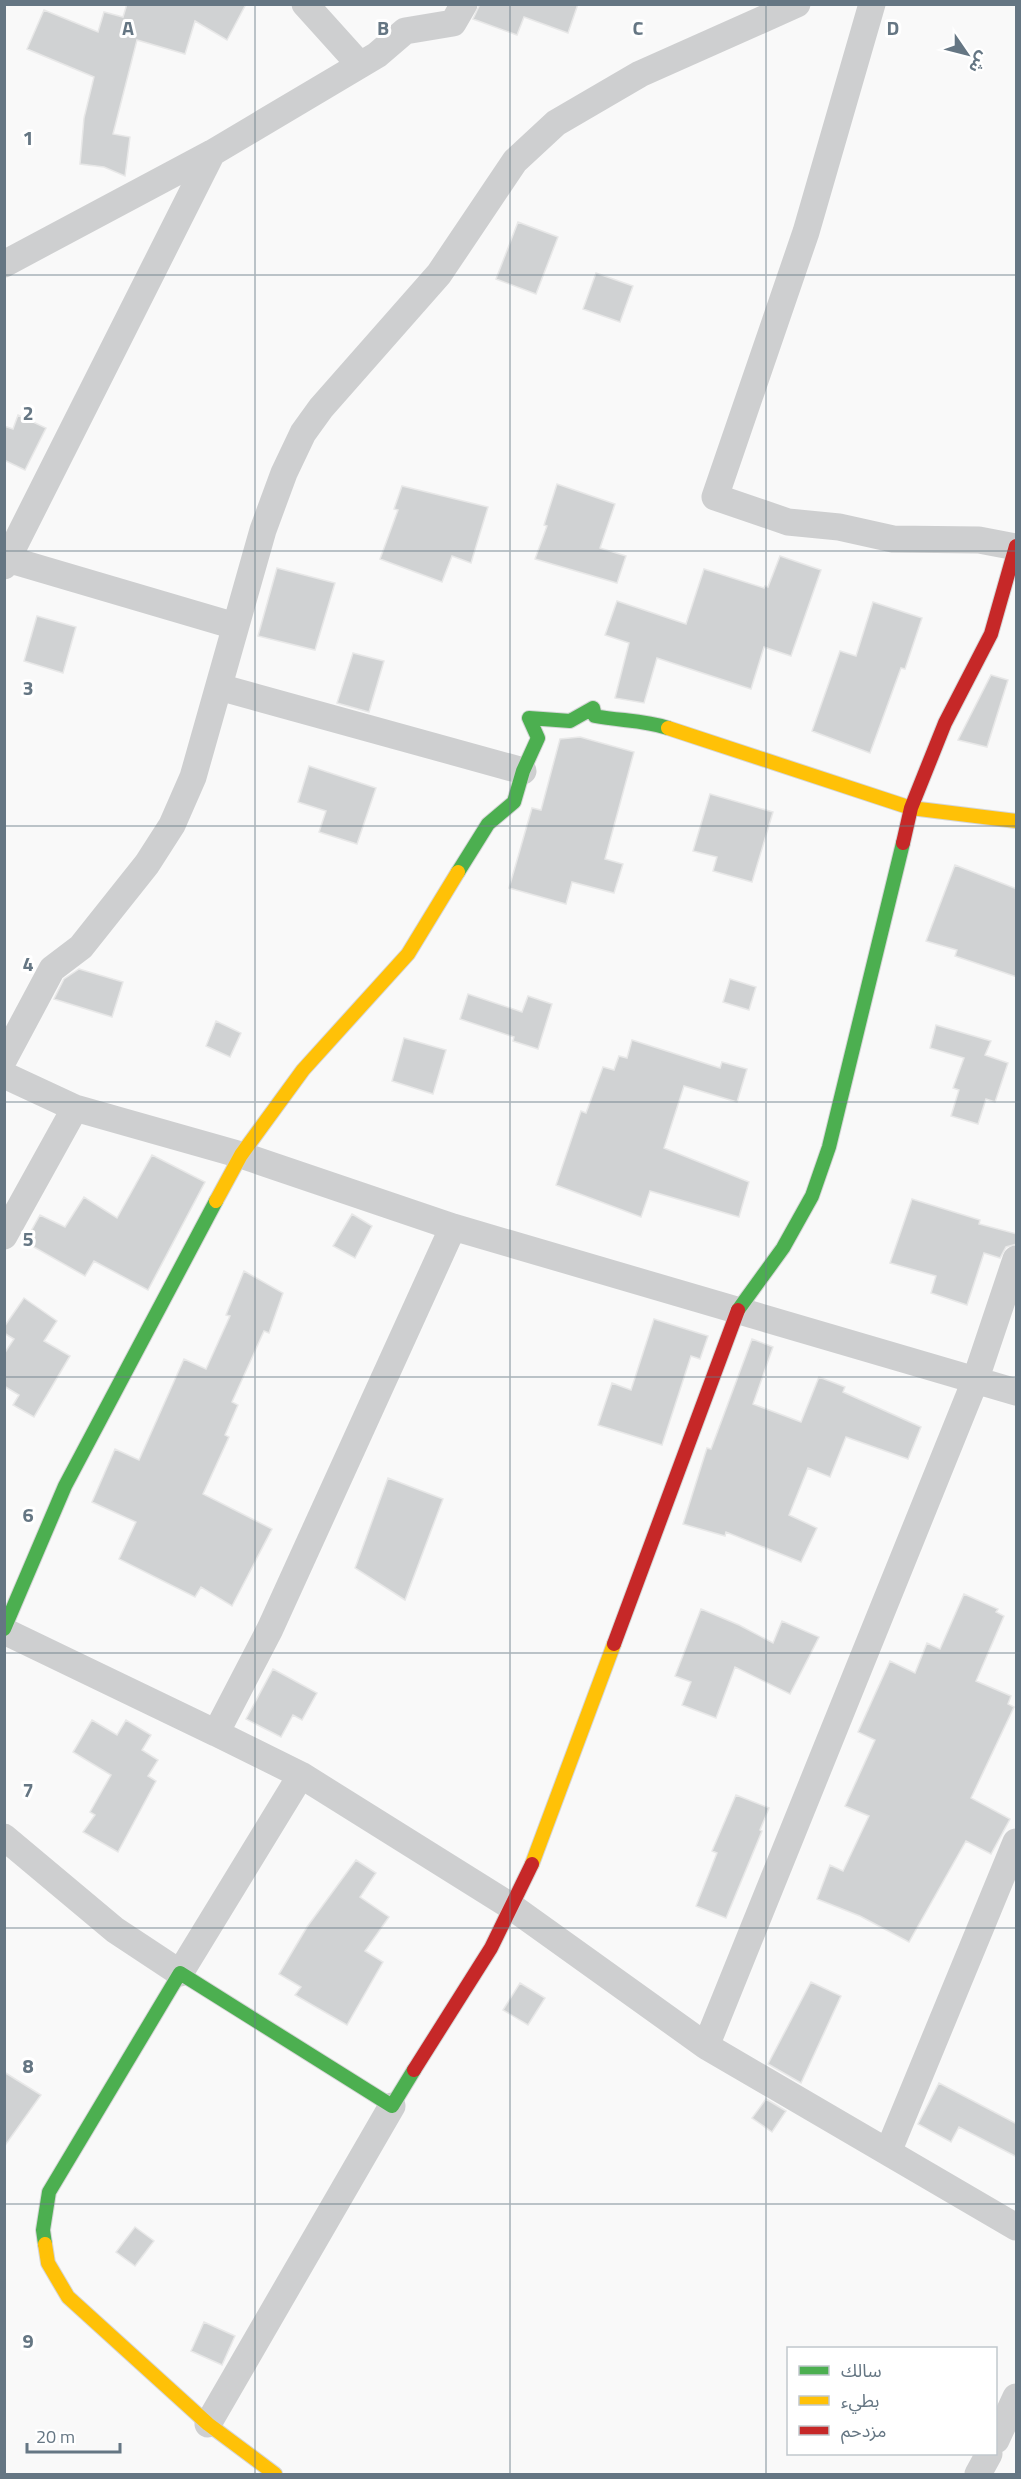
<svg xmlns="http://www.w3.org/2000/svg" width="1021" height="2479" viewBox="0 0 1021 2479" font-family="'Titillium Web','Noto Sans Arabic',sans-serif">
<rect width="100%" height="100%" fill="#f9f9f9"/>
<path fill="#d0d2d3" stroke="#e8e8e8" stroke-width="1.5" d="M 127,4 L 246,4 L 227,40 L 195,21 L 185,54 L 137,40 L 113,134 L 130,137 L 125,176 L 104,167 L 80,164 L 84,118 L 94,77 L 27,49 L 44,10 L 98,32 L 104,12 L 123,17 Z
M 480,4 L 578,4 L 568,33 L 524,17 L 517,35 L 473,19 Z
M 518,222 L 558,237 L 536,294 L 496,279 Z
M 596,273 L 633,286 L 620,322 L 583,309 Z
M 18,415 L 46,428 L 25,470 L 4,460 L 4,426 L 13,429 Z
M 557,484 L 615,504 L 600,548 L 626,556 L 617,583 L 535,559 L 547,526 L 544,525 Z
M 402,486 L 488,507 L 471,563 L 452,556 L 442,582 L 380,559 L 398,510 L 394,509 Z
M 780,556 L 821,570 L 791,656 L 764,647 L 751,689 L 657,658 L 644,703 L 615,698 L 629,643 L 605,635 L 617,601 L 686,624 L 704,569 L 764,588 L 765,586 L 768,587 Z
M 277,568 L 335,583 L 315,650 L 258,636 Z
M 873,602 L 922,618 L 905,669 L 901,668 L 870,753 L 812,731 L 840,651 L 856,656 Z
M 37,616 L 76,627 L 63,673 L 24,661 Z
M 353,653 L 384,661 L 369,712 L 337,703 Z
M 991,675 L 1008,680 L 987,747 L 958,740 Z
M 580,737 L 634,752 L 605,859 L 623,864 L 614,893 L 572,882 L 566,904 L 509,888 L 532,808 L 541,810 L 560,739 Z
M 309,766 L 376,788 L 357,844 L 319,832 L 326,811 L 298,802 Z
M 710,794 L 773,812 L 752,882 L 713,871 L 717,857 L 693,851 Z
M 955,865 L 1017,889 L 1017,977 L 955,956 L 957,950 L 926,941 Z
M 79,969 L 123,982 L 112,1017 L 54,999 L 64,979 Z
M 730,979 L 756,987 L 749,1010 L 723,1002 Z
M 468,994 L 522,1012 L 528,996 L 552,1004 L 538,1049 L 513,1041 L 514,1037 L 460,1019 Z
M 216,1021 L 241,1033 L 230,1057 L 206,1046 Z
M 936,1025 L 991,1041 L 985,1055 L 1008,1063 L 995,1102 L 986,1099 L 978,1124 L 951,1116 L 959,1090 L 953,1088 L 964,1058 L 930,1048 Z
M 404,1038 L 446,1050 L 433,1094 L 392,1081 Z
M 632,1040 L 720,1068 L 722,1062 L 747,1069 L 737,1102 L 684,1086 L 664,1148 L 749,1182 L 739,1217 L 650,1191 L 641,1217 L 556,1185 L 581,1111 L 586,1113 L 603,1067 L 614,1070 L 619,1056 L 627,1058 Z
M 152,1155 L 205,1182 L 148,1290 L 94,1261 L 85,1276 L 25,1242 L 40,1215 L 65,1227 L 84,1197 L 117,1218 Z
M 912,1199 L 980,1220 L 979,1224 L 1017,1234 L 1017,1244 L 1006,1247 L 1000,1258 L 984,1253 L 967,1305 L 931,1293 L 936,1276 L 890,1263 Z
M 352,1214 L 372,1226 L 355,1258 L 333,1246 Z
M 244,1271 L 283,1293 L 269,1333 L 264,1331 L 232,1402 L 238,1405 L 225,1435 L 229,1437 L 203,1494 L 272,1529 L 232,1606 L 201,1587 L 195,1597 L 119,1559 L 136,1522 L 92,1502 L 115,1449 L 139,1460 L 184,1359 L 206,1369 L 230,1316 L 226,1315 Z
M 24,1298 L 57,1321 L 44,1341 L 70,1356 L 34,1417 L 13,1405 L 19,1395 L 4,1386 L 4,1354 L 14,1339 L 4,1333 L 4,1327 Z
M 654,1319 L 708,1336 L 700,1359 L 691,1356 L 662,1445 L 598,1425 L 612,1383 L 631,1390 Z
M 752,1339 L 773,1347 L 753,1404 L 801,1422 L 819,1377 L 845,1387 L 843,1392 L 921,1427 L 908,1459 L 846,1437 L 830,1477 L 808,1468 L 789,1515 L 817,1528 L 801,1562 L 726,1532 L 725,1536 L 683,1524 L 707,1448 L 711,1449 Z
M 388,1478 L 443,1499 L 405,1600 L 355,1568 Z
M 964,1594 L 998,1609 L 996,1612 L 1004,1616 L 976,1681 L 1011,1696 L 1008,1704 L 1014,1707 L 971,1798 L 1010,1819 L 991,1854 L 966,1841 L 909,1942 L 860,1916 L 817,1899 L 830,1865 L 843,1871 L 869,1816 L 845,1806 L 875,1740 L 858,1732 L 890,1661 L 915,1673 L 927,1643 L 940,1649 Z
M 701,1609 L 739,1625 L 773,1643 L 782,1621 L 819,1637 L 790,1694 L 735,1667 L 716,1718 L 682,1705 L 691,1682 L 675,1676 Z
M 273,1669 L 317,1693 L 302,1720 L 293,1715 L 281,1737 L 246,1719 Z
M 92,1720 L 117,1735 L 126,1720 L 151,1735 L 142,1750 L 158,1760 L 148,1776 L 156,1781 L 118,1852 L 83,1832 L 95,1815 L 90,1812 L 111,1775 L 73,1752 Z
M 736,1795 L 769,1808 L 760,1830 L 762,1831 L 726,1918 L 696,1906 L 717,1853 L 712,1851 Z
M 356,1860 L 376,1873 L 360,1897 L 389,1917 L 365,1951 L 383,1962 L 347,2025 L 295,1995 L 301,1987 L 279,1974 L 307,1927 Z
M 811,1982 L 841,1996 L 801,2083 L 768,2064 Z
M 520,1983 L 545,1998 L 528,2025 L 503,2010 Z
M 4,2072 L 41,2095 L 4,2147 Z
M 939,2083 L 1017,2124 L 1017,2157 L 959,2127 L 951,2142 L 918,2124 Z
M 766,2099 L 786,2111 L 772,2132 L 752,2118 Z
M 135,2227 L 154,2241 L 135,2266 L 116,2252 Z
M 204,2322 L 235,2336 L 222,2365 L 191,2351 Z"/>
<g fill="none" stroke-linecap="round" stroke-linejoin="round">
<defs>
<path id="fast" d="M 458,872 L 488,824 L 514,802 L 523,771 L 538,738 L 529,718 L 570,721 L 593,708 L 595,716 C 620,721 644,720 668,728
M 738,1310 L 783,1248 L 812,1196 L 829,1147 L 903,843
M 4,1629 L 65,1486 L 216,1201
M 45,2244 L 43,2230 L 49,2192 L 180,1973 L 392,2106 L 414,2070"/>
<path id="slow" d="M 668,728 L 911,808 L 1016,821
M 216,1201 L 241,1155 L 303,1070 L 408,954 L 458,872
M 532,1864 L 614,1644
M 45,2244 L 48,2263 L 68,2297 L 208,2424 L 275,2474"/>
<path id="jam" d="M 903,843 L 911,808 L 945,723 L 991,634 L 1016,546
M 614,1644 L 738,1310
M 414,2070 L 491,1948 L 532,1864"/>
</defs>
<use href="#fast" stroke="#d5d6d7" stroke-width="16"/>
<use href="#slow" stroke="#d5d6d7" stroke-width="16"/>
<use href="#jam" stroke="#d5d6d7" stroke-width="16"/>
<path stroke="#cecfd0" stroke-width="27" d="M 305,4 L 360,65
M 872,4 L 806,232 L 715,497 L 788,522 L 839,527 L 893,539 L 979,540 L 1016,547
M 4,264 L 212,153 L 377,55 L 405,31 L 453,23 L 464,4
M 4,558 L 235,626
M 4,566 L 212,153
M 219,687 L 523,771
M 4,1059 L 52,969 L 81,947 L 147,864 L 172,825 L 193,777 L 263,530 L 284,473 L 303,433 L 321,408 L 439,274 L 515,161 L 556,123 L 640,74 L 797,4
M 4,1075 L 75,1108 L 241,1155 L 453,1227 L 1016,1392
M 4,1236 L 75,1108
M 4,1631 L 216,1733
M 301,1775 L 512,1907 L 706,2046 L 1016,2227
M 4,1837 L 115,1930 L 180,1973 L 301,1775 L 216,1733 L 270,1629 L 453,1227
M 706,2046 L 975,1381 L 1016,1259
M 888,2152 L 1016,1842
M 208,2424 L 392,2106
M 996,2440 L 1016,2397
M 978,2474 L 989,2454"/>
<use href="#fast" stroke="#4caf50" stroke-width="14"/>
<use href="#slow" stroke="#ffc107" stroke-width="14"/>
<use href="#jam" stroke="#c62828" stroke-width="14"/>
</g>
<path fill="none" stroke="#657683" stroke-width="1.5" stroke-opacity="0.55" d="M 255,4 L 255,2474M 510,4 L 510,2474M 766,4 L 766,2474M 4,275 L 1016,275M 4,551 L 1016,551M 4,826 L 1016,826M 4,1102 L 1016,1102M 4,1377 L 1016,1377M 4,1653 L 1016,1653M 4,1928 L 1016,1928M 4,2204 L 1016,2204"/>
<g font-size="20" text-anchor="middle" font-weight="bold" fill="#657683" stroke="#fff" stroke-width="6" stroke-linejoin="round" paint-order="stroke">
<text x="128" y="35">A</text>
<text x="383" y="35">B</text>
<text x="638" y="35">C</text>
<text x="893" y="35">D</text>
<text x="28" y="145">1</text>
<text x="28" y="420">2</text>
<text x="28" y="695">3</text>
<text x="28" y="971">4</text>
<text x="28" y="1246">5</text>
<text x="28" y="1522">6</text>
<text x="28" y="1797">7</text>
<text x="28" y="2073">8</text>
<text x="28" y="2348">9</text>
</g>
<rect width="1021" height="2479" fill="none" stroke="#657683" stroke-width="12"/>
<rect x="787" y="2347" width="210" height="108" fill="#ffffff" stroke="#c1c8cd" stroke-width="1.5"/>
<rect x="799" y="2366" width="30" height="9" fill="#4caf50" stroke="#c1c8cd" stroke-width="1.5"/>
<text x="841" y="2377" font-size="18" fill="#657683">سالك</text>
<rect x="799" y="2396" width="30" height="9" fill="#ffc107" stroke="#c1c8cd" stroke-width="1.5"/>
<text x="841" y="2407" font-size="18" fill="#657683">بطيء</text>
<rect x="799" y="2426" width="30" height="9" fill="#c62828" stroke="#c1c8cd" stroke-width="1.5"/>
<text x="841" y="2437" font-size="18" fill="#657683">مزدحم</text>
<g transform="translate(967 54) rotate(125)" stroke="#ffffff" stroke-width="4.5" paint-order="stroke">
<path d="M0-4.5L10 22L0 15L-10 22Z" fill="#657683"/>
<text y="-9" font-size="16" font-weight="bold" text-anchor="middle" fill="#657683">ش</text>
</g>
<path d="M27 2443v9h93v-9" fill="none" stroke="#657683" stroke-width="3"/>
<text x="36" y="2443" font-size="18" fill="#657683" stroke="#ffffff" stroke-width="4.5" paint-order="stroke">20 m</text>
</svg>
